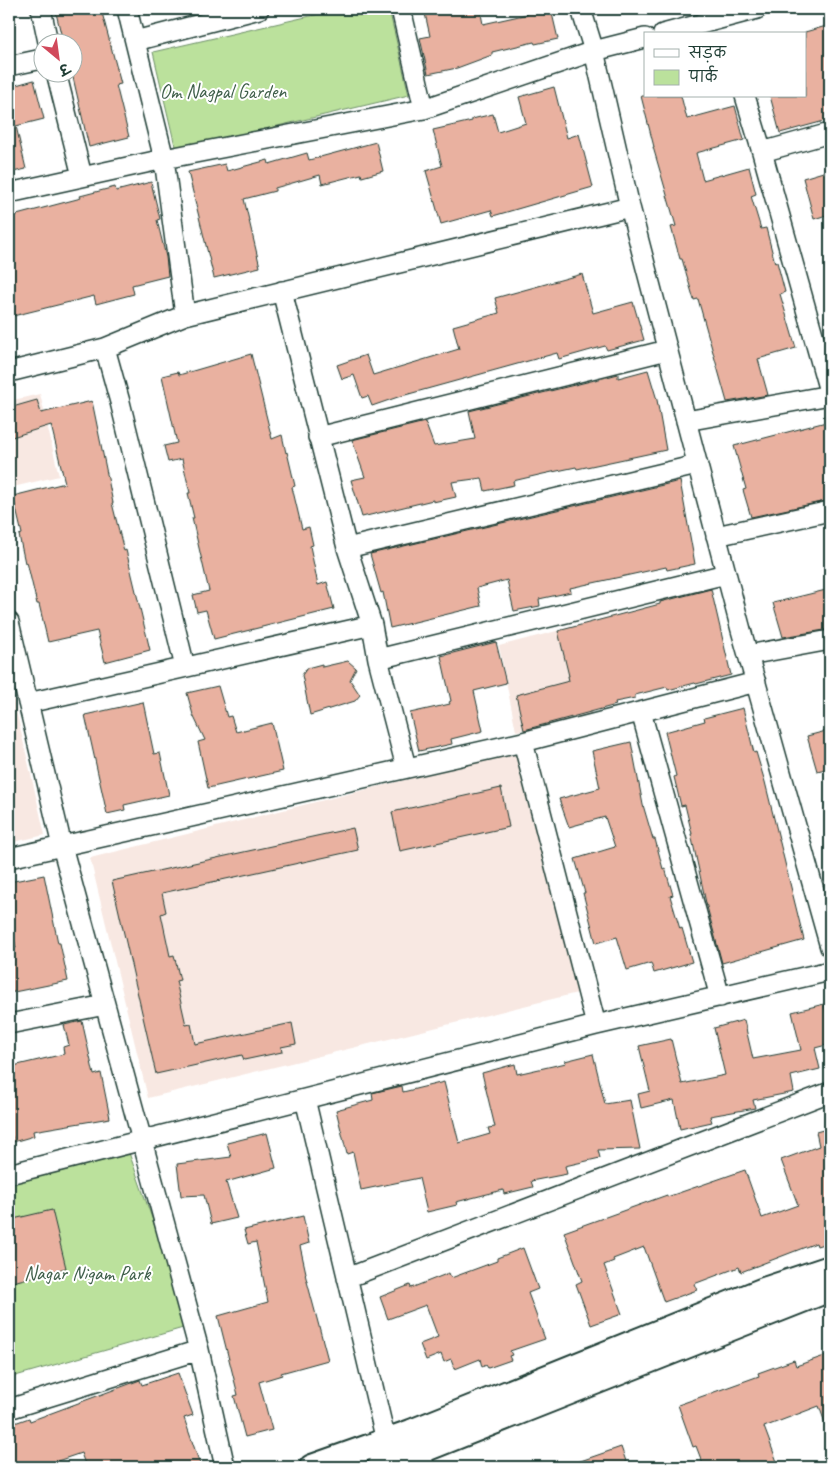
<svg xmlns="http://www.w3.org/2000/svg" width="839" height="1476" viewBox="0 0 839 1476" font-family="Caveat,'Playpen Sans Deva',sans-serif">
<rect width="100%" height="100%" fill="#fff"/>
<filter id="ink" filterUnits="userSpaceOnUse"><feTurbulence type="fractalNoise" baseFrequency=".02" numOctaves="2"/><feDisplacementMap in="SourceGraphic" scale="10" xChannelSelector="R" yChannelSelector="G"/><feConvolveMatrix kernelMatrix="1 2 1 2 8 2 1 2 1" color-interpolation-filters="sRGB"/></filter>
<g filter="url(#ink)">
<path fill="#f8e8e2" d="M 40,394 L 59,476 L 9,488 L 9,401 Z
M 576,626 L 592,716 L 516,731 L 499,646 Z
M 11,689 L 45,835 L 9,843 L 9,690 Z
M 518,752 L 577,993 L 148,1098 L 90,858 Z"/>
<path fill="#bbe19c" stroke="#6d8f68" d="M 341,9 L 389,9 L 409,95 L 176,150 L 153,52 Z
M 128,1150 L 190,1326 L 12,1377 L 9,1364 L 9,1169 Z"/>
<path fill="#e9b1a0" stroke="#1f3d34" d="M 55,9 L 101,9 L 121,84 L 116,85 L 129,137 L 89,147 L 72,73 L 72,42 L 63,42 Z
M 424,9 L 480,9 L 483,24 L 528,14 L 527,9 L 551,9 L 558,39 L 535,44 L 534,42 L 492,52 L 492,55 L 457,68 L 428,74 L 420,38 L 430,36 Z
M 830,25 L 830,112 L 826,113 L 828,120 L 780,133 L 770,96 L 805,96 L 805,32 Z
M 34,80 L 44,119 L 16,126 L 26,169 L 9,173 L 9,87 Z
M 554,87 L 567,138 L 579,134 L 593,187 L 493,216 L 491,210 L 441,224 L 426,171 L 442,166 L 433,130 L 472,121 L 472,119 L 493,114 L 498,132 L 526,123 L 519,97 Z
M 641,96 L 681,96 L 687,119 L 735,106 L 744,140 L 696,153 L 703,180 L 749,167 L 756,194 L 751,196 L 761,229 L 766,228 L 775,263 L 777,262 L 785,292 L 780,294 L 796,348 L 758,359 L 768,395 L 727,402 L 698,299 L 694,300 L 682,259 L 680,259 L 671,227 L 676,226 L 653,147 L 654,147 Z
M 376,142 L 383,171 L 362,177 L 361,174 L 322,184 L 320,175 L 275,188 L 275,191 L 244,199 L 260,267 L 214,278 L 188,172 L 225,164 L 227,171 L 268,160 L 269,164 L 307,153 L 309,160 Z
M 830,170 L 830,214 L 814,219 L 803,178 Z
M 151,182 L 160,219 L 157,220 L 166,257 L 168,276 L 132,285 L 134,294 L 96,304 L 94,296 L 9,317 L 9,217 L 81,198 L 80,196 L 115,187 L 116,191 Z
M 582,274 L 593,313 L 633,302 L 644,340 L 607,350 L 605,346 L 559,359 L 557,353 L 398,397 L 372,406 L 368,396 L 362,398 L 354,375 L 342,379 L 337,365 L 366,355 L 373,375 L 459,349 L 453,326 L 499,313 L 495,298 Z
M 251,354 L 272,439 L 282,435 L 286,453 L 287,452 L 295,486 L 292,487 L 302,529 L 309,527 L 313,545 L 310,546 L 318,585 L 327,582 L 334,609 L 214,639 L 206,610 L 197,612 L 193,595 L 209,591 L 192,518 L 194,518 L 188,493 L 190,493 L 182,459 L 168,462 L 164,446 L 177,443 L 162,376 L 178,372 L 179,375 Z
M 648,370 L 657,400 L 666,450 L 577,469 L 576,467 L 543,474 L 513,481 L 514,485 L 485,491 L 482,478 L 452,482 L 456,497 L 433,502 L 433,500 L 362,517 L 351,480 L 365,477 L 352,440 L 425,422 L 434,446 L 475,439 L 469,411 L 607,377 L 618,374 L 618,378 Z
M 37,400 L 41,413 L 92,401 L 113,503 L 112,503 L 124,551 L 126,550 L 150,650 L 105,662 L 97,631 L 48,642 L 39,604 L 37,604 L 27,562 L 25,563 L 19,535 L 22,534 L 13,496 L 65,483 L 51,425 L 9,438 L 9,408 Z
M 830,421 L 830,500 L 751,517 L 743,490 L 746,489 L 734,446 Z
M 680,481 L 695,564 L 667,570 L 666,567 L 570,588 L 571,592 L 539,599 L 540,606 L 514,611 L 507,580 L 477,588 L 481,606 L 390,628 L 383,592 L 381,593 L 370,554 Z
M 711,589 L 731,675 L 696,684 L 695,683 L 668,690 L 667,687 L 635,695 L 635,698 L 615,702 L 616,705 L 524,730 L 516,695 L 569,681 L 568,676 L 569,676 L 558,631 L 660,604 L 660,602 Z
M 830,589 L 830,629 L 783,637 L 773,603 Z
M 496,642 L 506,683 L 474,691 L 483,731 L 451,739 L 452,744 L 419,751 L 410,713 L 450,704 L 449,702 L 451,701 L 441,656 Z
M 348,661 L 356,668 L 350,680 L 360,695 L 355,701 L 310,715 L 302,675 L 307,668 L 322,664 L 322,667 Z
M 218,686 L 227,717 L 231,716 L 236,732 L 272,723 L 283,771 L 208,788 L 198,742 L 205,740 L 193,715 L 187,693 Z
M 143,702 L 154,754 L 160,753 L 169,795 L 124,805 L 125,810 L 107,814 L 85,715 Z
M 743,708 L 754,753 L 756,752 L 765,782 L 804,940 L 722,963 L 706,903 L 691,834 L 692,834 L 685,805 L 681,806 L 674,777 L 676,776 L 665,732 L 705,721 L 704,718 Z
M 830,730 L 830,768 L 817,771 L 807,736 Z
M 631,742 L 643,805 L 653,839 L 655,839 L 663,869 L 665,868 L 673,895 L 670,896 L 680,929 L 682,928 L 692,962 L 654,973 L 651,963 L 627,970 L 617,937 L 596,943 L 583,893 L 585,893 L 575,859 L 615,847 L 605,817 L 569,827 L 559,799 L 600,788 L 592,751 Z
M 501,788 L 509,827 L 400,851 L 392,812 Z
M 353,828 L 358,850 L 162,893 L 166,912 L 161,914 L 170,956 L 174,955 L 180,980 L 176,981 L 186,1025 L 191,1024 L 195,1044 L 292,1023 L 296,1044 L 281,1047 L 282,1052 L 244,1060 L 242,1055 L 156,1074 L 112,881 Z
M 44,875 L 58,943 L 60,943 L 68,981 L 9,993 L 9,950 L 16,948 L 9,913 L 9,882 Z
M 824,1004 L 830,1028 L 830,1044 L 815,1048 L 820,1069 L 791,1076 L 794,1092 L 753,1100 L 755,1108 L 710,1116 L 712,1122 L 680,1129 L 674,1100 L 641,1108 L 638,1094 L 650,1091 L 639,1046 L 671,1039 L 682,1084 L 725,1075 L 714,1028 L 744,1020 L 753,1059 L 801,1050 L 792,1012 Z
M 82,1021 L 94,1075 L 101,1073 L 110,1118 L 33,1131 L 34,1136 L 13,1142 L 12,1136 L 9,1137 L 9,1067 L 64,1054 L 63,1047 L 69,1045 L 64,1025 Z
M 593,1054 L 605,1104 L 630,1100 L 640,1149 L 598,1150 L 600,1158 L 565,1166 L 567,1174 L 531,1181 L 533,1187 L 504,1194 L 503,1190 L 456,1202 L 457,1205 L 427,1212 L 419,1178 L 361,1190 L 353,1152 L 347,1154 L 336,1110 L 373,1100 L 372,1093 L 402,1086 L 403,1092 L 444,1082 L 459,1143 L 490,1134 L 488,1128 L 495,1127 L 482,1073 L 515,1064 L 517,1074 L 566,1063 L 565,1061 Z
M 830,1128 L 830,1242 L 817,1246 L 816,1243 L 741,1272 L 739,1267 L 694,1284 L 697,1290 L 664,1302 L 644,1247 L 613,1259 L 614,1261 L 604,1265 L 622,1314 L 591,1325 L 576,1284 L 582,1281 L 564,1232 L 667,1195 L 667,1197 L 745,1170 L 762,1218 L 798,1205 L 781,1160 L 819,1146 L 816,1132 Z
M 267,1133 L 276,1168 L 226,1182 L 237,1218 L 211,1224 L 204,1195 L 181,1196 L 177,1164 L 231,1157 L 227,1143 Z
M 52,1210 L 66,1268 L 13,1282 L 9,1266 L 9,1220 Z
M 303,1216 L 309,1243 L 300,1246 L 306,1273 L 305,1274 L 328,1360 L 281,1373 L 282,1375 L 259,1382 L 272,1430 L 245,1437 L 234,1396 L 238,1395 L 218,1316 L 268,1302 L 256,1242 L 248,1244 L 244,1230 Z
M 523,1248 L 538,1289 L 528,1293 L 545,1339 L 510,1351 L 512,1355 L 509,1356 L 511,1360 L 488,1368 L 486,1365 L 482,1367 L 480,1359 L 455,1369 L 451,1359 L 444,1362 L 441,1354 L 426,1360 L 420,1344 L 438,1337 L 426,1305 L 388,1319 L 380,1297 L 410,1285 L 411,1288 L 449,1273 L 451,1278 L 497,1261 L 497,1258 Z
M 830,1354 L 830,1431 L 828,1431 L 819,1406 L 764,1427 L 779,1467 L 704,1467 L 696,1446 L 693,1447 L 678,1405 L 759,1376 L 758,1373 L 794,1360 L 796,1366 Z
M 178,1373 L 193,1415 L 184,1418 L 201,1467 L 86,1467 L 81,1453 L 40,1467 L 13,1467 L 9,1457 L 9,1425 L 29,1418 L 30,1421 L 140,1380 L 142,1385 Z
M 621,1447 L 628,1467 L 569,1467 L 569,1465 Z"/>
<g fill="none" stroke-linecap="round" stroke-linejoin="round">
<defs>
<path id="minor" d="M 41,9 L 48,42
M 127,9 L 164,159 L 185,315
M 401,9 L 424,109
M 581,9 L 594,51 L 630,207 L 741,630 L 830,947
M 663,34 L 757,9
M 135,41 L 259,9
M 9,66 L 42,59
M 56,72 L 82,176
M 745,96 L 762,152 L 830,395
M 762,152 L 830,133
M 9,193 L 164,159 L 424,109 L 594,51 L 645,38
M 282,291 L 347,548 L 372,625 L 378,659 L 406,767
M 105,348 L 120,402 L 185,667
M 9,372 L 105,348 L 185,315 L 630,207
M 686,421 L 830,395
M 318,437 L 667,350
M 716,536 L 830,511
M 347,548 L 697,465
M 9,622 L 62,846 L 199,1350 L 225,1467
M 748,655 L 830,640
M 378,659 L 726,574
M 28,703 L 372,625
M 641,712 L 720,997
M 523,742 L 596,1025
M 9,858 L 523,742 L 756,682
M 9,1024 L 105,1005
M 305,1099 L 386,1441
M 9,1174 L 596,1025 L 830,971
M 347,1278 L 830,1092
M 9,1409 L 199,1350
M 414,1438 L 425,1467"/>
<path id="major" d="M 312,1467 L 411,1432 L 764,1290 L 830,1268
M 380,1467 L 830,1289"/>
</defs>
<use href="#minor" stroke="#1f3d34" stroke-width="22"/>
<use href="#major" stroke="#1f3d34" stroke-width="28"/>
<use href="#minor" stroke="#fff" stroke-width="19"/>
<use href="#major" stroke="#fff" stroke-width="24"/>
</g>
</g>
<g text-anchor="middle" stroke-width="4" stroke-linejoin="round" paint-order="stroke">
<g font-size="20" fill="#3e5e49" stroke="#fff">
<text x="223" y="98">Om Nagpal Garden</text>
<text x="87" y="1280">Nagar Nigam Park</text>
</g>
</g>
<rect width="839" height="1476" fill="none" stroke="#fff" stroke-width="30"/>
<rect x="15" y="15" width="809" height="1446" fill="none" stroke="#1f3d34" stroke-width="2" filter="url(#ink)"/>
<rect x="644" y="32" width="162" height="65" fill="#ffffff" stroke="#a5b1ae"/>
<rect x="654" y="49" width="25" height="8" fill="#ffffff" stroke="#a5b1ae"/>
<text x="689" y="58" font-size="15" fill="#1f3d34">सड़क</text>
<rect x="654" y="70" width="25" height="15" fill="#bbe19c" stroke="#a5b1ae"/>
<text x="689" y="82" font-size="15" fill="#1f3d34">पार्क</text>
<g transform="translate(58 58) rotate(151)"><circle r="24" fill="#ffffff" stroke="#a5b1ae"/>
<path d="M0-4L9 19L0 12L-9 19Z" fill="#d1495b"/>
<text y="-8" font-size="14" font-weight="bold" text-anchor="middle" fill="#1f3d34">उ</text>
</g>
</svg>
